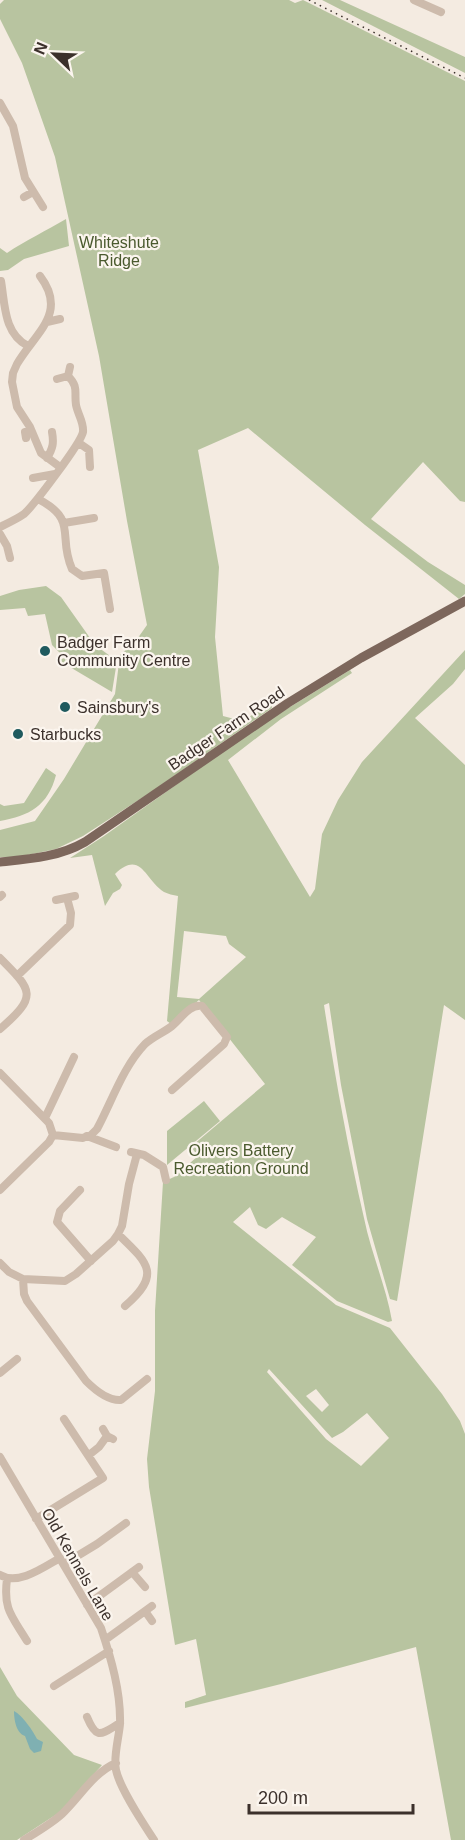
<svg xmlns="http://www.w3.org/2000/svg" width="465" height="1840" viewBox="0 0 465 1840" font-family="Helvetica,sans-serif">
<rect width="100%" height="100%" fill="#f4ebe1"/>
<path fill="#b8c4a0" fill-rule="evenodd" d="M 4,0 L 289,0 L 295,3 L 303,0 L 465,81 L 465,502 L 460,501 L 423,462 L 371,519 L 428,562 L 465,585 L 465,594 L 459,599 L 365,525 L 248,428 L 198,450 L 219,567 L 215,637 L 223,716 L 242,721 L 271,704 L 272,708 L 151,792 L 83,836 L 56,849 L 18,857 L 0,857 L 0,830 L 35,821 L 64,779 L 115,694 L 120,655 L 135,642 L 147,625 L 127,521 L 99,356 L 55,157 L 22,63 L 0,19 L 0,4 Z
M 322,0 L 340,0 L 465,57 L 465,73 Z
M 66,219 L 69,246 L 24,259 L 8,270 L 0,271 L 0,248 L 7,253 C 26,240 46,231 66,219 Z
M 46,586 L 61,597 L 95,645 L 117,661 L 112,692 L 58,660 L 65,658 L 52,645 L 45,614 L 28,616 L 25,608 L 0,610 L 0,596 L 19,590 Z
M 465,650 L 465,669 L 453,684 L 415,718 L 465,765 L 465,1020 L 444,1005 L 397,1301 L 390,1299 L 367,1219 L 341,1085 L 329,1003 L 324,1005 C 335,1077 348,1148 364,1218 C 371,1253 386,1286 392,1321 L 388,1322 L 337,1301 L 292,1265 L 316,1237 L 282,1217 L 266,1229 L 258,1225 L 250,1207 L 233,1222 L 336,1305 L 390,1328 L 442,1394 L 460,1421 L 465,1434 L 465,1840 L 451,1840 L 416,1647 L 281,1684 L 185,1708 L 185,1702 L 206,1695 L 196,1639 L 175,1645 L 149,1487 L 147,1459 L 155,1391 L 155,1311 L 163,1182 L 174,1177 L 198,1156 L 192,1148 L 193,1145 L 265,1084 L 199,1000 L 171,1024 L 167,1021 L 178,896 C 173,895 168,894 164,892 C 145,880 141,849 115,874 L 122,885 L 120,889 L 113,893 L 105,906 L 92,855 L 70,858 L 104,836 L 256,728 L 350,670 L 352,673 L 281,719 L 228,760 L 310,897 L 315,889 L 322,834 L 338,800 L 362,762 ZM 184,931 L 226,936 L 229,944 L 246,957 L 199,999 L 177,997 ZM 269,1369 L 332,1438 L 343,1432 L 367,1413 L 389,1438 L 361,1466 L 326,1439 L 267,1372 ZM 316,1389 L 329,1405 L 322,1412 L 306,1396 Z
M 46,768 L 56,775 C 48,806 29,816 0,821 L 0,804 L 4,806 L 24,803 Z
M 204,1101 L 220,1121 L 167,1165 L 167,1131 Z
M 0,1667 L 17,1696 L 74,1755 L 102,1765 L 60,1812 L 17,1840 L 0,1840 Z"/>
<path fill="#7fb0b2" d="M 14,1711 C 22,1715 34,1732 37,1739 L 43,1742 L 41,1751 L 34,1753 L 30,1749 L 25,1736 C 16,1733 14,1719 14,1711 Z"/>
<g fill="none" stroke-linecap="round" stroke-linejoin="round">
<path stroke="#cdbbac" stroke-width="8" d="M 414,0 L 441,12
M 0,103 L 13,126 L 25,178 L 43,207
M 24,197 L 33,192
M 40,276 C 68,313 36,332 17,364 L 13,373 L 12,382 L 17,407 L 30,427 L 41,453 L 60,467
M 1,281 C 5,305 4,334 28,346
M 47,322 L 60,319
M 57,379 L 68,376 L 70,367
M 25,432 L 26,438
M 79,443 L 89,450 L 90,467
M 47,458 C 53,448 54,443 52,432
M 33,478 L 55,474
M 38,499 C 79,520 57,536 72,569 L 82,576 L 104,573 L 110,609
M 64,523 L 94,518
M 0,527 C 8,523 17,519 24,514 C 34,505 81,443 83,432 C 84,422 78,415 76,405 C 74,392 79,387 68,376
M 0,534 L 7,546 L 10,558
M 0,897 L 2,895
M 56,900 L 75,896
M 0,958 C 33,991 38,996 0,1029
M 17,976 L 70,925 L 71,913 L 67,898
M 0,1073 L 49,1123 L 53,1135 L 83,1138 L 87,1136 L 116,1147
M 45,1118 L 74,1057
M 87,1136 L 90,1136 L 97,1129 C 112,1101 123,1067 145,1044 C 154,1036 163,1033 172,1026 C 181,1019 189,1004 202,1006 L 227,1037 L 224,1044 L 172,1090
M 131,1152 L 144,1155 L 163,1167 L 166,1180
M 0,1190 L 49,1142 L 53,1135
M 80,1190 L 60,1211 L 57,1222 L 91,1261
M 118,1234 C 148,1263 162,1274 125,1306
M 0,1263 L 9,1272 L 23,1279 L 24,1294 L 27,1301 L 86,1381 C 95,1390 108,1401 121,1400 L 147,1379
M 23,1279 L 65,1281 L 76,1274 L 113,1241 L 118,1234 L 122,1226 L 129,1184 L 137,1154
M 0,1373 L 17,1359
M 103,1429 L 107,1436 L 113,1439
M 89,1455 L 99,1447 L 107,1436
M 0,1457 L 101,1628 C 111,1658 121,1692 120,1724 C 119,1737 113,1758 116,1770 C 120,1789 143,1823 154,1840
M 36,1519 L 103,1478 L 64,1419
M 64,1564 L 97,1544 L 126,1523
M 132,1572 L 145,1587
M 0,1575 C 18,1586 44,1567 60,1558
M 7,1579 C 3,1610 12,1616 27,1641
M 87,1605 L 139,1567
M 145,1611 L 152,1621
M 105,1640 L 152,1606
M 54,1686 L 109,1651
M 87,1717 C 97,1741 101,1734 120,1723
M 24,1840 C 37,1832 51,1824 62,1814 C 80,1797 93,1773 116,1763"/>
<path stroke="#7d675c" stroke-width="9" d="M 0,862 C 30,859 59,857 85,842 L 288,703 L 361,658 L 465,601"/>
<path stroke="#3b302b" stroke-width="1.5" stroke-dasharray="1.5 4.5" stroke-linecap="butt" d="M 309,0 L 465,78"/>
</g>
<g fill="#1f5a5e" stroke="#fbf5ee" stroke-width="2">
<circle cx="45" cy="651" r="6"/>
<circle cx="65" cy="707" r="6"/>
<circle cx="18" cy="734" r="6"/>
</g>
<g text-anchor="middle" stroke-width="4.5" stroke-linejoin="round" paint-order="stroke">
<g font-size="16" fill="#4a5a2e" stroke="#fbf5ee">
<text x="119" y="248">Whiteshute<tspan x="119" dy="18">Ridge</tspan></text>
<text x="241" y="1156">Olivers Battery<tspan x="241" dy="18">Recreation Ground</tspan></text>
</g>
<g font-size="16" fill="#3b302b" stroke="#fbf5ee" text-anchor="start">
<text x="57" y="648">Badger Farm<tspan x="57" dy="18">Community Centre</tspan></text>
<text x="77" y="713">Sainsbury's</text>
<text x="30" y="740">Starbucks</text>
</g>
<g font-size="16" fill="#3b302b" stroke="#fbf5ee">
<text transform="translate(226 728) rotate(-34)" y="6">Badger Farm Road</text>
<text transform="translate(78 1564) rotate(60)" y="6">Old Kennels Lane</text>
</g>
</g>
<g transform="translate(54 54) rotate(293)" stroke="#fbf5ee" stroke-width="4.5" paint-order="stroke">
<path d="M0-4.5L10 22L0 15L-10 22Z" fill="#3b302b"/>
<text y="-9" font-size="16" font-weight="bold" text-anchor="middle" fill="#3b302b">N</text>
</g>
<path d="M249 1804v9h164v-9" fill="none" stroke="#3b302b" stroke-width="3"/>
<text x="258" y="1804" font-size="18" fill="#3b302b" stroke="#fbf5ee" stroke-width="4.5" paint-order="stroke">200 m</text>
</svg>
